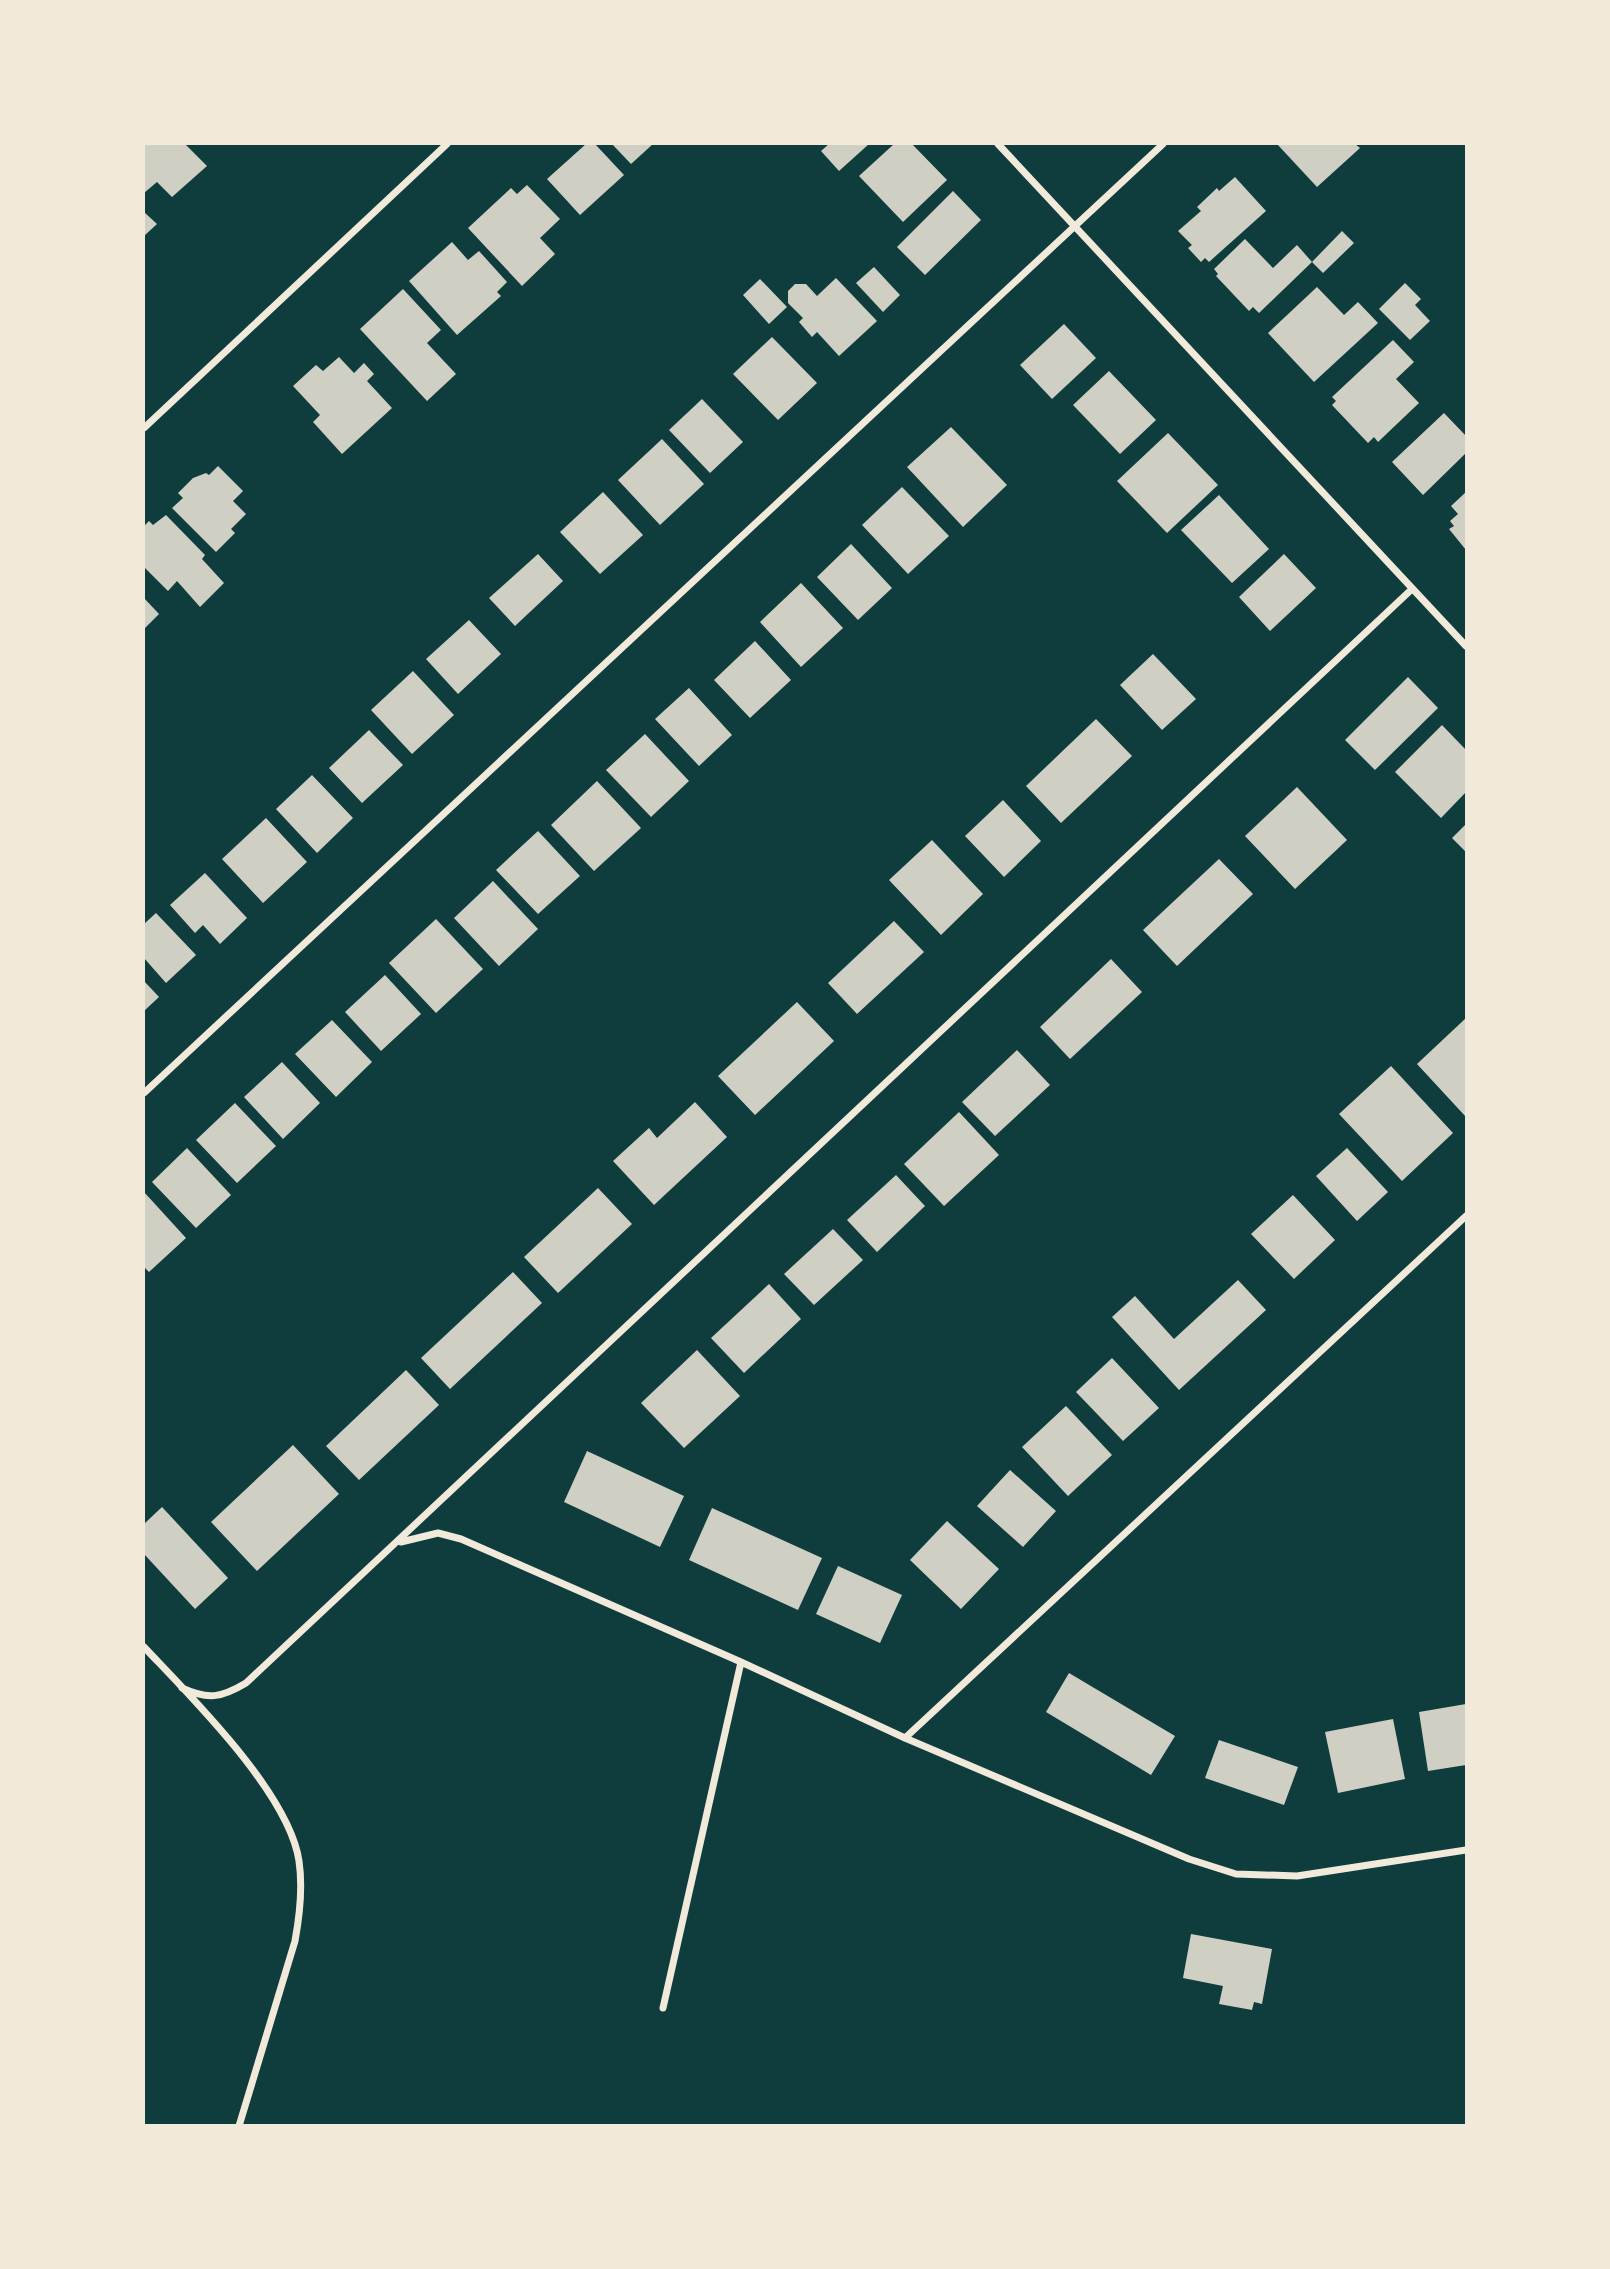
<svg xmlns="http://www.w3.org/2000/svg" width="1610" height="2269" viewBox="0 0 1610 2269" font-family="'Source Serif 4',serif">
<rect width="100%" height="100%" fill="#0f3d3e"/>
<path fill="#cfcfc3" d="M 144,144 L 185,144 L 207,166 L 172,197 L 157,182 L 144,193 Z
M 586,144 L 595,144 L 624,175 L 580,215 L 547,179 Z
M 612,144 L 653,144 L 631,164 Z
M 829,144 L 869,144 L 839,171 L 821,151 Z
M 894,144 L 912,144 L 947,180 L 903,222 L 859,176 Z
M 1277,144 L 1355,144 L 1360,148 L 1317,187 Z
M 1235,177 L 1266,211 L 1209,262 L 1205,258 L 1201,262 L 1188,248 L 1192,245 L 1178,231 L 1201,211 L 1197,207 L 1217,188 L 1219,191 Z
M 527,185 L 560,219 L 540,238 L 555,254 L 522,286 L 468,228 L 511,188 L 517,194 Z
M 953,191 L 981,220 L 925,275 L 897,247 Z
M 144,212 L 157,224 L 144,236 Z
M 1342,231 L 1354,243 L 1323,273 L 1312,262 Z
M 1245,239 L 1273,268 L 1297,245 L 1312,262 L 1259,313 L 1253,307 L 1249,311 L 1216,276 L 1218,274 L 1214,269 Z
M 452,242 L 468,260 L 479,251 L 507,282 L 497,292 L 501,296 L 457,335 L 409,281 Z
M 874,267 L 900,295 L 883,312 L 856,283 Z
M 836,278 L 877,321 L 839,356 L 817,332 L 812,337 L 799,322 L 803,318 L 788,303 L 788,291 L 795,284 L 806,284 L 817,296 Z
M 760,279 L 787,307 L 769,324 L 743,295 Z
M 1405,283 L 1421,299 L 1415,305 L 1430,321 L 1410,340 L 1379,309 Z
M 1317,287 L 1344,315 L 1358,302 L 1378,323 L 1314,382 L 1268,333 Z
M 403,289 L 441,330 L 427,343 L 456,374 L 427,401 L 360,329 Z
M 1064,324 L 1096,358 L 1052,399 L 1020,365 Z
M 772,337 L 817,383 L 778,420 L 733,374 Z
M 1393,340 L 1414,362 L 1396,379 L 1419,403 L 1378,442 L 1374,437 L 1368,443 L 1332,405 L 1336,401 L 1332,397 Z
M 339,357 L 354,373 L 364,363 L 374,374 L 367,381 L 392,408 L 342,454 L 313,422 L 320,415 L 293,386 L 316,365 L 323,371 Z
M 1109,371 L 1156,420 L 1120,454 L 1073,405 Z
M 702,399 L 743,442 L 710,473 L 669,430 Z
M 1444,413 L 1466,436 L 1466,453 L 1423,495 L 1392,462 Z
M 951,427 L 1007,485 L 963,527 L 907,467 Z
M 1168,433 L 1218,485 L 1167,533 L 1117,481 Z
M 662,439 L 704,484 L 660,525 L 618,480 Z
M 218,466 L 243,491 L 233,501 L 246,514 L 231,529 L 235,533 L 216,552 L 172,508 L 183,498 L 178,493 L 193,478 L 206,473 L 209,475 Z
M 902,487 L 949,536 L 908,574 L 862,525 Z
M 603,492 L 643,535 L 600,574 L 560,532 Z
M 1466,492 L 1466,550 L 1449,529 L 1454,526 L 1450,521 L 1458,514 L 1451,506 Z
M 1219,495 L 1269,549 L 1232,583 L 1181,530 Z
M 166,515 L 205,555 L 202,559 L 224,583 L 200,607 L 177,581 L 168,591 L 144,567 L 144,526 L 149,521 L 153,525 Z
M 851,544 L 892,588 L 858,620 L 817,577 Z
M 538,554 L 563,581 L 515,626 L 489,598 Z
M 1284,554 L 1316,588 L 1270,631 L 1239,597 Z
M 801,583 L 843,628 L 801,667 L 760,622 Z
M 144,598 L 159,614 L 144,629 Z
M 469,620 L 501,654 L 458,694 L 426,659 Z
M 755,641 L 791,680 L 750,718 L 714,680 Z
M 1153,654 L 1196,699 L 1162,730 L 1120,685 Z
M 413,671 L 454,715 L 412,754 L 371,710 Z
M 1408,677 L 1438,708 L 1375,770 L 1345,740 Z
M 689,688 L 732,735 L 699,766 L 655,719 Z
M 1096,719 L 1132,756 L 1061,823 L 1026,786 Z
M 1442,725 L 1466,750 L 1466,792 L 1441,818 L 1395,772 Z
M 369,730 L 403,765 L 362,803 L 329,768 Z
M 645,734 L 689,781 L 651,817 L 606,770 Z
M 312,775 L 353,818 L 317,853 L 276,809 Z
M 597,781 L 641,828 L 594,871 L 551,825 Z
M 1297,787 L 1347,840 L 1295,889 L 1245,836 Z
M 1003,800 L 1041,841 L 1004,877 L 965,836 Z
M 266,818 L 307,862 L 263,903 L 222,859 Z
M 1466,824 L 1466,852 L 1452,838 Z
M 538,831 L 580,876 L 538,914 L 496,870 Z
M 932,840 L 983,894 L 941,935 L 889,880 Z
M 1219,859 L 1253,894 L 1177,966 L 1143,930 Z
M 205,873 L 247,918 L 220,944 L 203,925 L 195,933 L 170,905 Z
M 493,881 L 538,929 L 499,966 L 454,918 Z
M 156,913 L 196,955 L 166,983 L 144,958 L 144,924 Z
M 436,919 L 483,969 L 436,1013 L 389,963 Z
M 894,921 L 924,952 L 857,1014 L 828,983 Z
M 1111,959 L 1142,992 L 1070,1059 L 1040,1027 Z
M 385,975 L 421,1014 L 381,1051 L 345,1012 Z
M 144,981 L 159,997 L 144,1011 Z
M 797,1002 L 834,1041 L 755,1115 L 718,1076 Z
M 1466,1018 L 1466,1117 L 1417,1064 Z
M 332,1020 L 372,1062 L 336,1097 L 295,1054 Z
M 1017,1050 L 1050,1085 L 995,1136 L 962,1102 Z
M 282,1062 L 320,1103 L 283,1139 L 244,1097 Z
M 1391,1066 L 1453,1133 L 1402,1181 L 1339,1114 Z
M 695,1102 L 727,1137 L 654,1205 L 613,1161 L 649,1128 L 657,1138 Z
M 235,1103 L 276,1146 L 237,1183 L 196,1140 Z
M 959,1112 L 999,1155 L 944,1206 L 904,1164 Z
M 187,1148 L 231,1195 L 196,1228 L 152,1182 Z
M 1347,1148 L 1388,1192 L 1357,1221 L 1316,1176 Z
M 896,1175 L 925,1206 L 877,1252 L 847,1220 Z
M 598,1188 L 632,1224 L 558,1293 L 524,1257 Z
M 144,1192 L 186,1238 L 149,1272 L 144,1267 Z
M 1293,1195 L 1335,1240 L 1294,1279 L 1251,1234 Z
M 833,1229 L 863,1260 L 814,1305 L 784,1274 Z
M 513,1272 L 542,1303 L 450,1389 L 421,1358 Z
M 1238,1280 L 1266,1310 L 1179,1390 L 1112,1317 L 1135,1296 L 1174,1339 Z
M 769,1284 L 801,1319 L 744,1373 L 711,1338 Z
M 697,1350 L 740,1396 L 684,1448 L 641,1403 Z
M 1112,1358 L 1159,1408 L 1123,1441 L 1076,1392 Z
M 406,1370 L 439,1405 L 359,1480 L 326,1446 Z
M 1066,1406 L 1112,1455 L 1068,1496 L 1022,1447 Z
M 293,1445 L 339,1494 L 257,1571 L 211,1522 Z
M 587,1451 L 684,1496 L 660,1547 L 564,1502 Z
M 1010,1470 L 1056,1511 L 1023,1547 L 977,1506 Z
M 162,1507 L 228,1578 L 195,1609 L 144,1554 L 144,1524 Z
M 712,1508 L 822,1558 L 798,1610 L 689,1560 Z
M 947,1521 L 999,1569 L 961,1609 L 910,1560 Z
M 838,1566 L 902,1595 L 880,1643 L 816,1614 Z
M 1069,1673 L 1175,1736 L 1151,1775 L 1046,1712 Z
M 1466,1704 L 1466,1765 L 1428,1771 L 1419,1712 Z
M 1393,1719 L 1405,1779 L 1338,1793 L 1325,1732 Z
M 1219,1740 L 1298,1767 L 1284,1805 L 1205,1778 Z
M 1191,1934 L 1272,1949 L 1262,2004 L 1254,2002 L 1252,2010 L 1219,2004 L 1223,1986 L 1183,1978 Z"/>
<g fill="none" stroke-linecap="round" stroke-linejoin="round">
<path stroke="#f1e9da" stroke-width="7" d="M 998,144 L 1466,646
M 144,428 L 447,144
M 144,1093 L 1163,144
M 401,1542 L 438,1533 L 461,1539 L 741,1662 L 905,1738 L 1189,1859 L 1236,1874 L 1297,1876 L 1466,1850
M 144,1647 C 191,1697 289,1793 299,1861 C 303,1888 300,1914 295,1941 L 239,2126
M 182,1688 C 208,1700 221,1698 246,1683 L 1412,589
M 905,1738 L 1466,1216
M 663,2008 L 741,1662"/>
</g>
<rect width="1610" height="2269" fill="none" stroke="#f1e9da" stroke-width="290"/>
</svg>
